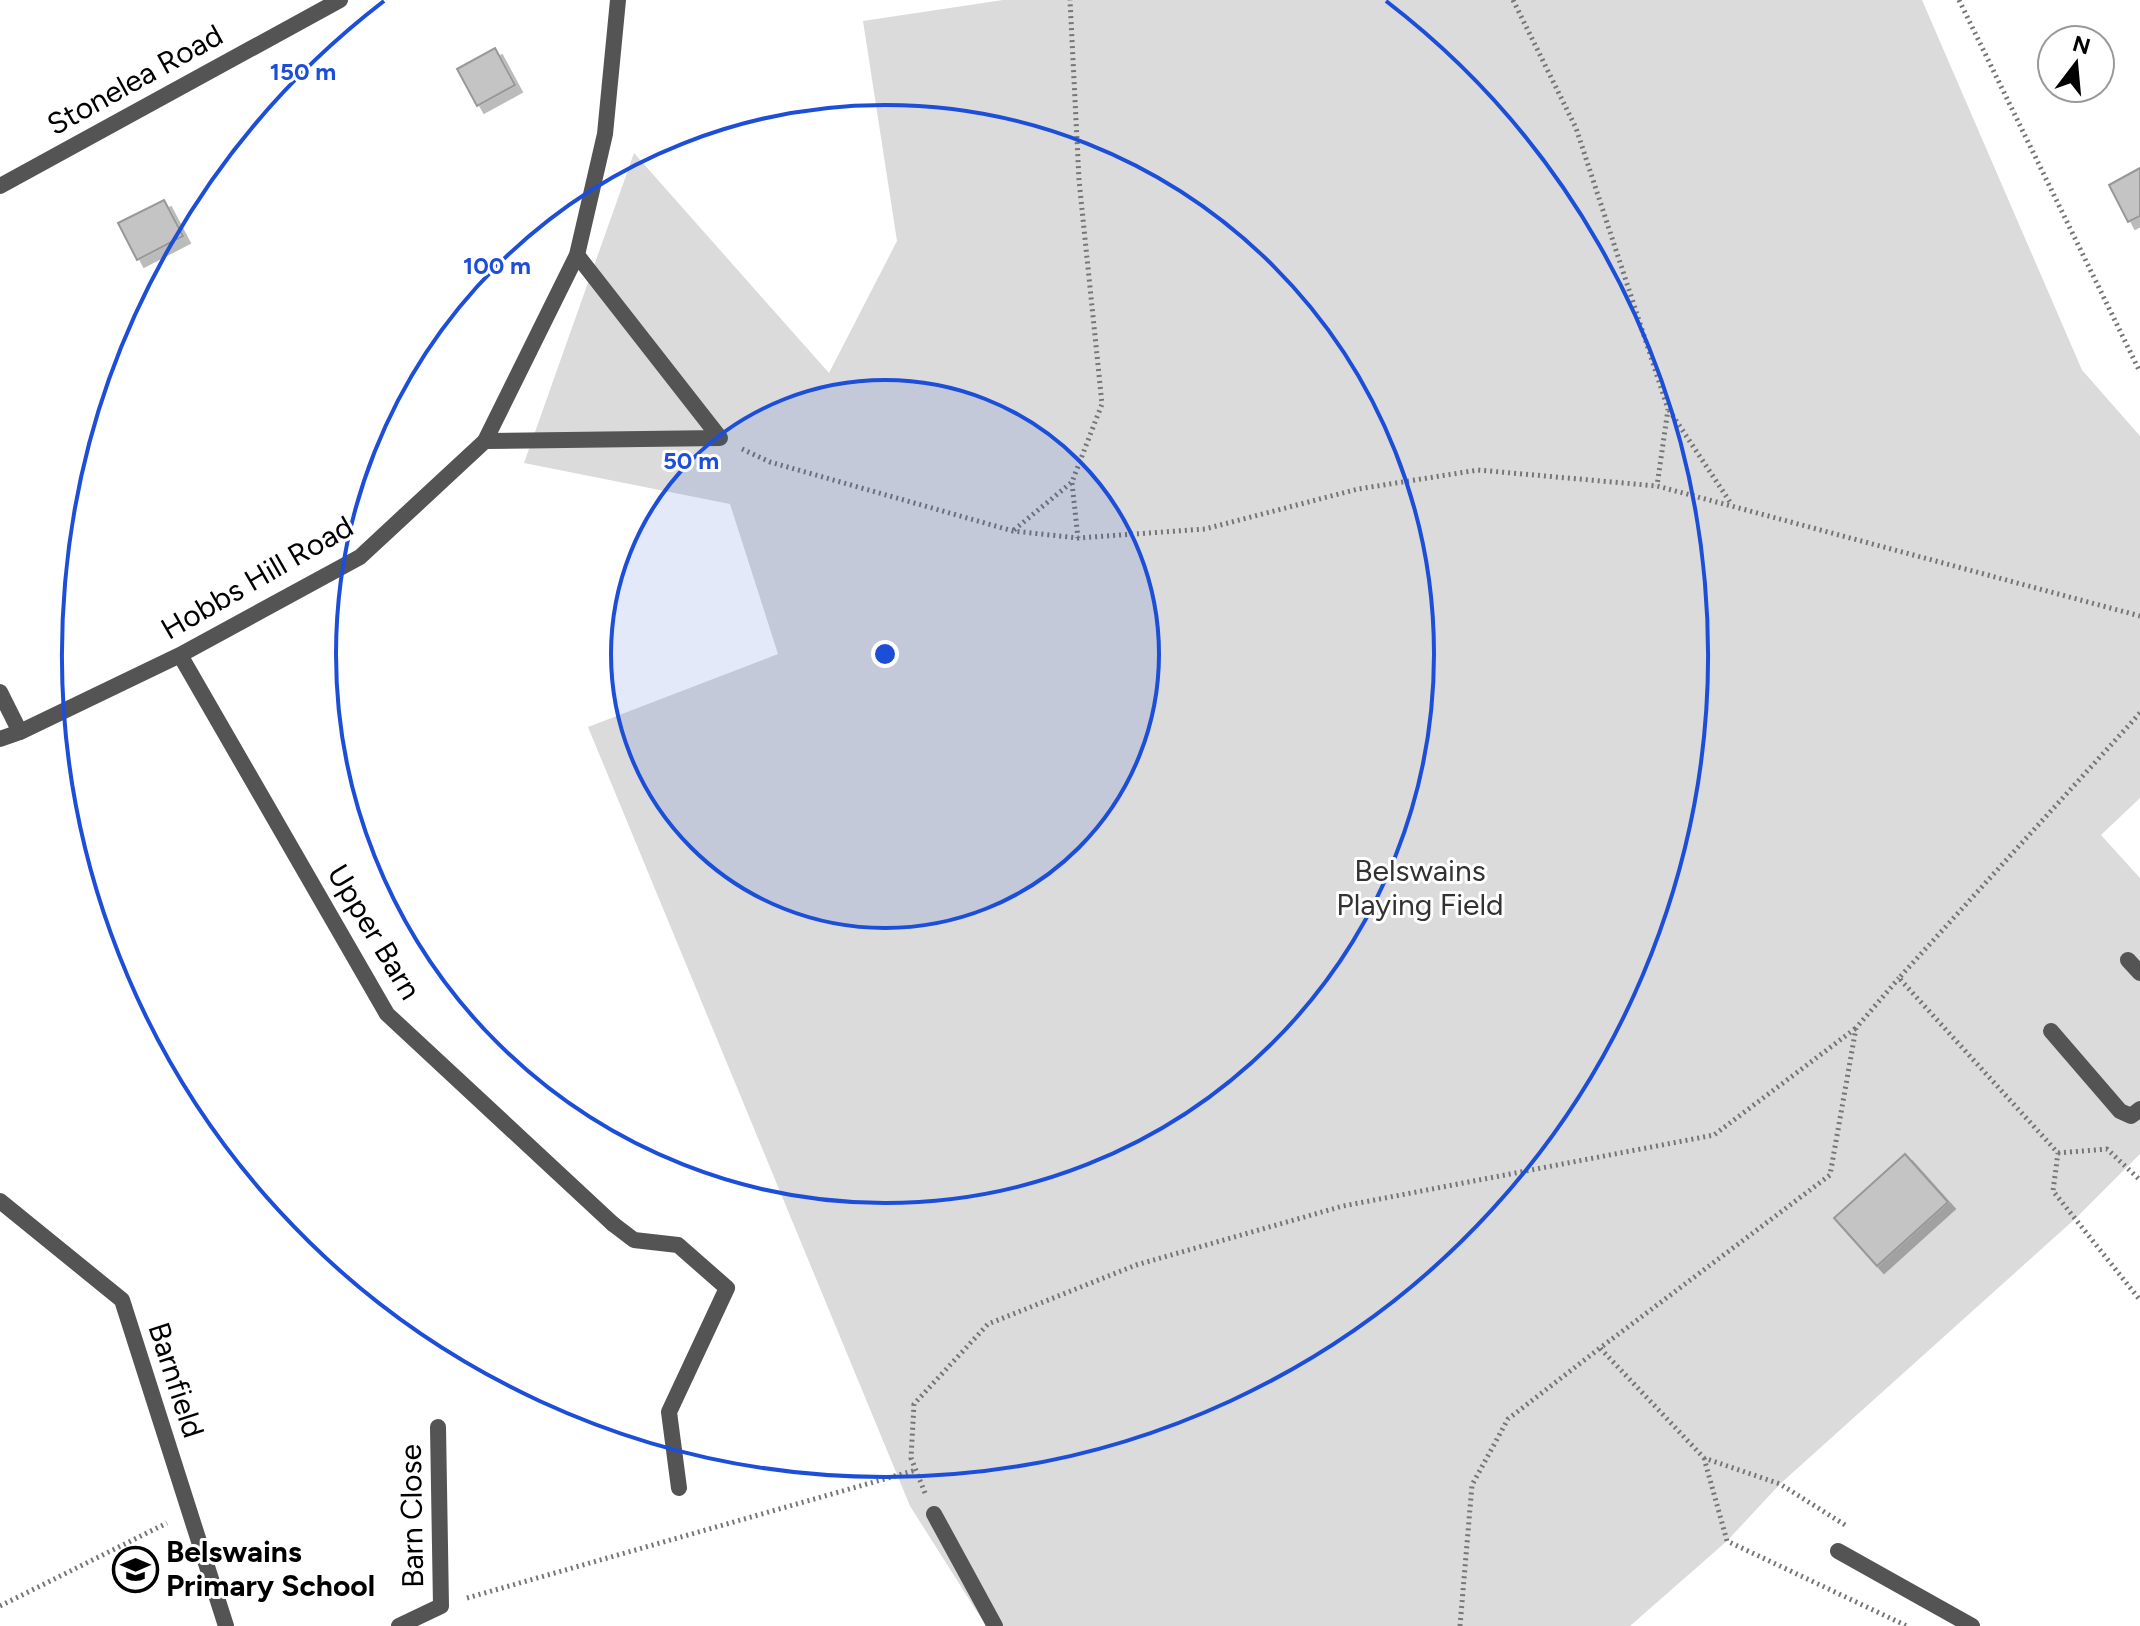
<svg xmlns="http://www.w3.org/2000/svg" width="2140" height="1626" viewBox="0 0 2140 1626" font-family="Figtree,sans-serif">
<defs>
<filter id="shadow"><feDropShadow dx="7" dy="7" stdDeviation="0" flood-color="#0004"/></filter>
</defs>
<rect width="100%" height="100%" fill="#fff"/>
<path fill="#dbdbdb" d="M 1003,0 L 1922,0 L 2082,370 L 2140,436 L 2140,798 L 2101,835 L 2140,878 L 2140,1154 L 2076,1218 L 1780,1484 L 1727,1541 L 1630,1626 L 986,1626 L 910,1506 L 588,727 L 778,654 L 730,504 L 524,463 L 634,153 L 829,373 L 897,241 L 863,21 Z"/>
<path fill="#c4c4c4" stroke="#989898" stroke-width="2" filter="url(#shadow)" d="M 495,48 L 515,85 L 477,106 L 457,69 Z
M 2140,168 L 2140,216 L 2128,222 L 2109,185 Z
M 164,200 L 183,236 L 137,260 L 118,223 Z
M 1905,1154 L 1948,1202 L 1877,1266 L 1834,1218 Z"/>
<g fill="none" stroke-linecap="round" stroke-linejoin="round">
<path stroke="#767676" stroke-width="5" stroke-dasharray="2 4" stroke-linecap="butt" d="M 1513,0 L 1576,128 L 1668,409 L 1657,486
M 1959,0 L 2140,372
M 1669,410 L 1732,505
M 742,449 L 770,462 L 1013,531 L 1078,538 L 1205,529 L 1358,489 L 1478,470 L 1657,486 L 2140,616
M 1072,483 L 1078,538
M 1014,530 L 1072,482 L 1102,404 L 1079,180 L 1070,0
M 2140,713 L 1899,978 L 2058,1153 L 2053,1191 L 2140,1300
M 2058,1153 L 2107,1149 L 2140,1180
M 1704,1458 L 1727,1541 L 1907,1626
M 925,1493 L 911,1458 L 914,1404 L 988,1324 L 1136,1265 L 1343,1206 L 1714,1135 L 1856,1028
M 1845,1525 L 1780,1484 L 1704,1458 L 1600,1348 L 1830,1175 L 1856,1028 L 1899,978
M 467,1598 L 916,1470
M 0,1606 L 167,1523
M 1460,1626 L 1472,1485 L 1508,1419 L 1600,1348"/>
<path stroke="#545454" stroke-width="16" d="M 485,441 L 720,438 L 577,255
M 2128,960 L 2140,973
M 2051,1031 L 2120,1111 L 2131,1116 L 2140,1109
M 613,1224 L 634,1240 L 678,1245 L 727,1288 L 669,1412 L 679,1488"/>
<path stroke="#545454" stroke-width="16" d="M 0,186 L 340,0
M 180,655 L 387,1014 L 613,1224
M 0,692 L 20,732
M 0,739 L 20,732 L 180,655 L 360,557 L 485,441 L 577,255 L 605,134 L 618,0
M 0,1201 L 122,1300 L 226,1626
M 934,1514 L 995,1626
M 1838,1551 L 1972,1626
M 399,1626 L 441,1606 L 438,1427"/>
</g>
<circle cx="885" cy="654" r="274" fill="#1d4ed8" fill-opacity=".12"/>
<g fill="none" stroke="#1d4ed8" stroke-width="4">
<circle cx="885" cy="654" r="274"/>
<circle cx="885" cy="654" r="549"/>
<path d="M1386 1A823 823 0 1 1 384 1"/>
</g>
<defs>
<symbol id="school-ring" viewBox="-11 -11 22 22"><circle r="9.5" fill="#fff" stroke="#000" stroke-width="1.5"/><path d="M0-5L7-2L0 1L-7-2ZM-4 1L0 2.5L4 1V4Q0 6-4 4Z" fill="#000"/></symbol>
</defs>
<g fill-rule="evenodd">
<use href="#school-ring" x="110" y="1544" width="51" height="51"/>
</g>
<g text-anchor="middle" stroke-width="6" stroke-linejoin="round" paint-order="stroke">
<g font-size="30" fill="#000" stroke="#fff">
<text transform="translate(135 80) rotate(-29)" y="10">Stonelea Road</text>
<text transform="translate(257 578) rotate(-30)" y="10">Hobbs Hill Road</text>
<text transform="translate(374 932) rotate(59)" y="10">Upper Barn</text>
<text transform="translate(176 1380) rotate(72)" y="10">Barnfield</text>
<text transform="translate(412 1516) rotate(-91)" y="10">Barn Close</text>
</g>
<g font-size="30" fill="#323232" stroke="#fff">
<text x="1420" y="881">Belswains<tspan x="1420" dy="34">Playing Field</tspan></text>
</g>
<g font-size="30" font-weight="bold" fill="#000" stroke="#fff" text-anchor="start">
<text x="166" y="1562">Belswains<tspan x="166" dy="34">Primary School</tspan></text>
</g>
</g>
<circle cx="885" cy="654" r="12" fill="#1d4ed8" stroke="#fff" stroke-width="4"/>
<g font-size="24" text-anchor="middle" font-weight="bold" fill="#1d4ed8" stroke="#fff" stroke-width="6" stroke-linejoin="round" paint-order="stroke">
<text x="303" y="80">150 m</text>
<text x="497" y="274">100 m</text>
<text x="691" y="469">50 m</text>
</g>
<g transform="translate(2076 64) rotate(16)"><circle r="38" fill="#ffffff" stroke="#999999" stroke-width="2"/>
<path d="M0-6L14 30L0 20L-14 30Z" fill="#000000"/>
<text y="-12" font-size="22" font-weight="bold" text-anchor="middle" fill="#000000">N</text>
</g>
</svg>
